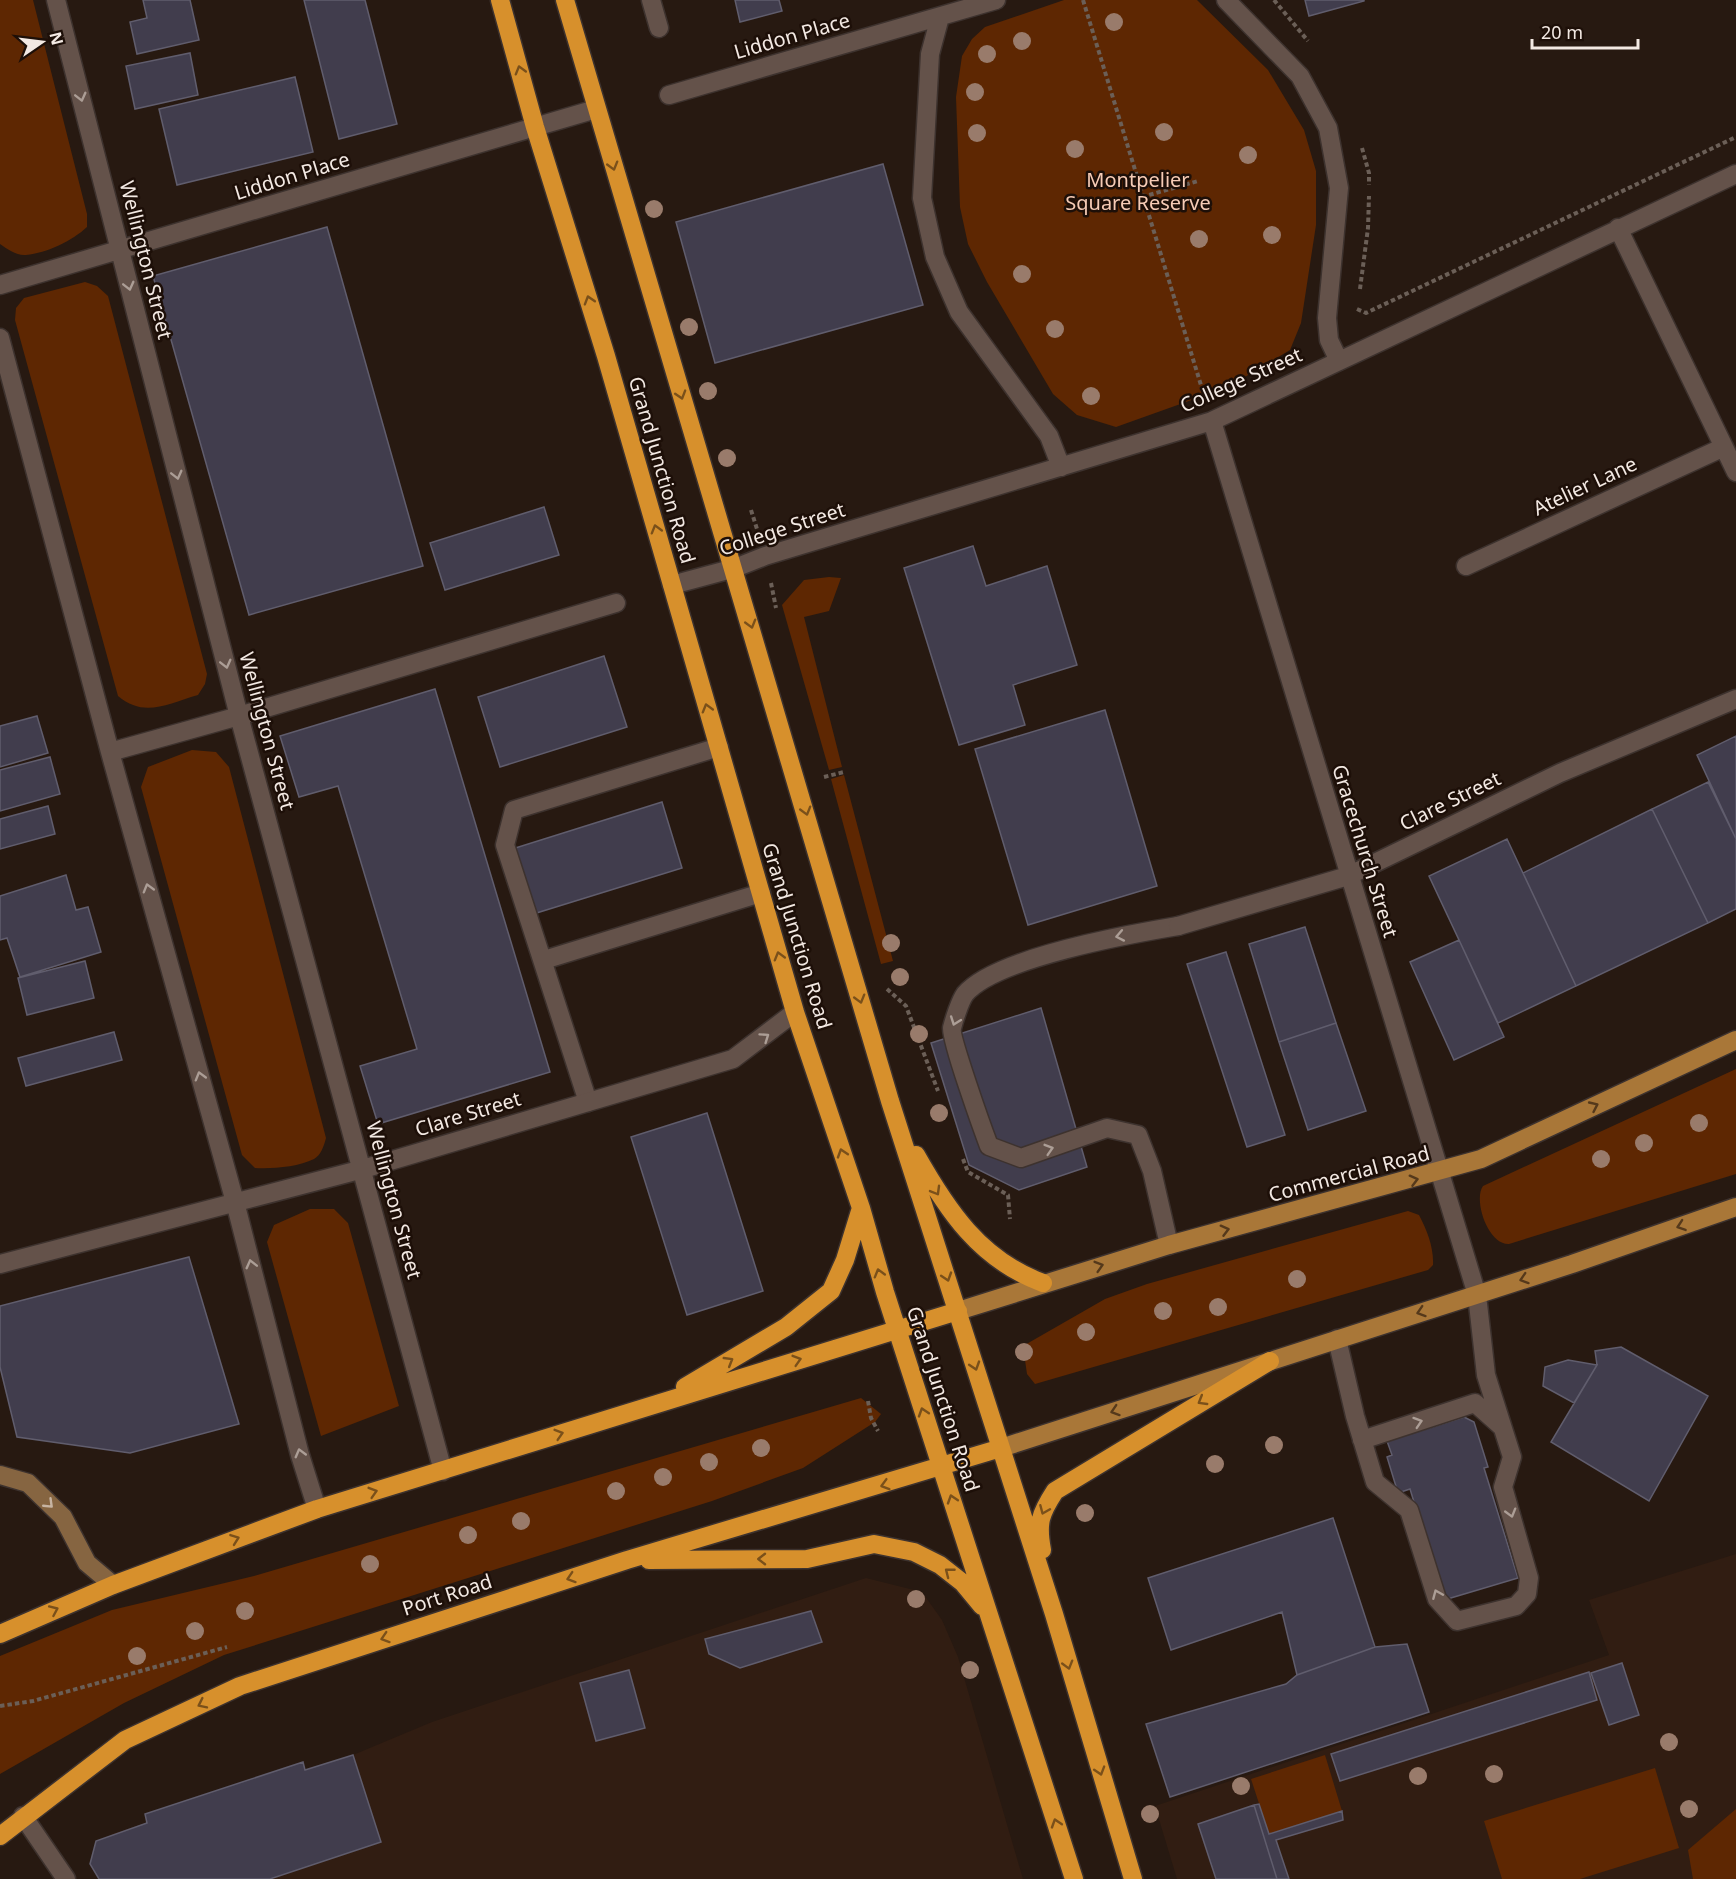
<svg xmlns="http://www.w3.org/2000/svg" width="1736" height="1879" viewBox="0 0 1736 1879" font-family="'Noto Sans',sans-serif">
<rect width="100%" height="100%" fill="#271911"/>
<path fill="#311d12" d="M 1736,1554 L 1736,1879 L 1177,1879 L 1155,1806 L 1609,1655 L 1589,1600 Z
M 866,1578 L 922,1592 L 942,1620 L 958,1657 L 1023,1879 L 102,1879 L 90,1864 L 112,1834 L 353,1755 L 432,1722 Z"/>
<path fill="#5e2702" d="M 0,0 L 33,0 L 87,214 L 87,227 C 72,241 47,253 26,255 C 17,256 7,249 0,244 Z
M 1064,0 L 1197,0 L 1268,70 L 1304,130 L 1316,171 L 1316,225 L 1301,323 L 1290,350 L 1228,387 L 1116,427 L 1077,415 L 1053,394 L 987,282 L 968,244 L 960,207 L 956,97 L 962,56 L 972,39 L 985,27 Z
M 85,282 L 97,286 L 108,296 L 207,674 L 205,684 L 198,695 C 167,704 144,718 118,696 L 15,320 L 16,308 L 24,298 Z
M 829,577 L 841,578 L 829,611 L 804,617 L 842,767 L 829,770 L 782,605 L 804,580 Z
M 192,750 L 216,752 L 229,767 L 326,1138 C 324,1146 321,1155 314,1159 C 298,1167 272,1169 255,1168 L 242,1155 L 141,787 L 148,767 Z
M 844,775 L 893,961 L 881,964 L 831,779 Z
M 1736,1069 L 1736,1174 L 1509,1244 C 1488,1245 1473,1200 1483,1186 Z
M 310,1209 L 334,1209 L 348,1223 L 399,1406 L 321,1436 L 267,1242 L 274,1225 Z
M 1408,1211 L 1419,1215 C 1427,1230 1434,1248 1433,1265 L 1428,1270 L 1035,1384 L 1027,1374 L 1023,1346 L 1105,1299 L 1147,1284 Z
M 861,1398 L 881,1414 L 875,1422 L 803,1468 L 712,1501 L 224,1655 L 124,1703 L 0,1774 L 0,1656 L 112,1610 L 254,1576 Z
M 1325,1755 L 1342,1811 L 1269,1834 L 1251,1779 Z
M 1655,1768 L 1679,1848 L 1580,1879 L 1502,1879 L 1484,1821 Z
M 1736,1809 L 1736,1879 L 1693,1879 L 1688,1850 Z"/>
<path fill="#413d4d" stroke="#605d6d" stroke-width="1.5" d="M 143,0 L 190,0 L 199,40 L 137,54 L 130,22 L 147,18 Z
M 304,0 L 365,0 L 397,124 L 339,139 Z
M 735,0 L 779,0 L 782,11 L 740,22 Z
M 1305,0 L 1364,0 L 1364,1 L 1309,16 Z
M 190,53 L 198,95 L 135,109 L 126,66 Z
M 295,77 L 313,152 L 177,185 L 159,109 Z
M 883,164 L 923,305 L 715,363 L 676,222 Z
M 327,227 L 423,566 L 249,615 L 153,276 Z
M 544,507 L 559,555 L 445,590 L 430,543 Z
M 973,546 L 986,586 L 1047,566 L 1077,665 L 1013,685 L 1025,725 L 959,745 L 904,568 Z
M 604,656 L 627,727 L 500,767 L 478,697 Z
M 435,689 L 550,1072 L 378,1124 L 360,1066 L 417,1049 L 338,786 L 299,797 L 280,736 Z
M 1105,710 L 1157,886 L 1028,925 L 975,749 Z
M 37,716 L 48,753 L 0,767 L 0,726 Z
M 1736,736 L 1736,839 L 1697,755 Z
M 50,757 L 60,794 L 0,811 L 0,770 Z
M 1708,782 L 1736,839 L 1736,909 L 1708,923 L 1652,809 Z
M 662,802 L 682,868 L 530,915 L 509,850 Z
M 48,806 L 55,834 L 0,849 L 0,819 Z
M 1652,809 L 1708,923 L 1576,986 L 1523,873 Z
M 1507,839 L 1576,986 L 1498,1023 L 1429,876 Z
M 66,875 L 76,910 L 88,907 L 101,952 L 20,977 L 7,938 L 0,940 L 0,896 Z
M 1305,927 L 1336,1023 L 1279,1042 L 1249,944 Z
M 1459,940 L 1504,1037 L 1454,1060 L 1410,962 Z
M 1226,952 L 1285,1135 L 1247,1147 L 1187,964 Z
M 85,961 L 94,998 L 27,1015 L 18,978 Z
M 1041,1008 L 1087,1167 L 1019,1190 L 969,1165 L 931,1043 Z
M 1336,1023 L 1366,1111 L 1308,1130 L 1279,1042 Z
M 114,1032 L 122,1060 L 26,1086 L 18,1058 Z
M 707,1113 L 763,1291 L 687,1315 L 631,1137 Z
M 189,1257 L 239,1424 L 130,1453 L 17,1437 L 0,1367 L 0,1306 Z
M 1621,1347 L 1708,1396 L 1649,1501 L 1551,1442 L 1597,1365 L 1595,1351 Z
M 1568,1360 L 1597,1365 L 1574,1403 L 1543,1386 L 1545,1367 Z
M 1464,1417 L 1474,1422 L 1488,1467 L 1484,1468 L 1518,1578 L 1444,1600 L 1410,1489 L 1398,1493 L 1387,1457 L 1392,1455 L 1387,1441 Z
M 1333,1518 L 1375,1647 L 1297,1675 L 1282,1612 L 1171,1650 L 1148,1578 Z
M 811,1611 L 822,1642 L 740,1668 L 709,1654 L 705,1639 Z
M 1407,1644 L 1429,1712 L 1170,1797 L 1146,1724 L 1286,1684 L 1297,1675 L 1375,1647 Z
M 1622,1663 L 1639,1715 L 1609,1725 L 1591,1673 Z
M 629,1670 L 645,1728 L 596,1741 L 580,1683 Z
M 1589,1672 L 1597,1700 L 1340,1781 L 1331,1754 Z
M 353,1755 L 381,1842 L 270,1879 L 99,1879 L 90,1864 L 96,1841 L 147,1823 L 145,1814 L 303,1762 L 305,1770 Z
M 1259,1804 L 1269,1834 L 1342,1811 L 1343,1820 L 1276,1840 L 1289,1879 L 1277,1879 L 1254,1805 Z
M 1254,1805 L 1277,1879 L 1216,1879 L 1198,1824 Z"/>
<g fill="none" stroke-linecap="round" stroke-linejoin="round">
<defs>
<path id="lane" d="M 651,0 L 659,28
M 544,960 L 761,893
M 588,1102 L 505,845 L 514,810 L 719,747
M 1169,1245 L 1152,1171 L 1138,1135 L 1107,1128 L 1021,1158 L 989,1146 C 983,1130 950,1038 952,1028 C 954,1020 960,1001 965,994 C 995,958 1130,934 1178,926
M 1337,1339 L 1355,1416 L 1375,1482 L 1409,1510 L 1437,1599 L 1457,1621 L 1516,1606 L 1527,1594 L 1529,1578 L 1503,1487 L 1512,1457 L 1486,1375 L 1477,1295
M 1362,1440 L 1475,1403 L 1502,1427"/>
<path id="street" d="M 56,0 L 239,716 L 443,1471
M 1226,0 L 1300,76 L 1328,128 L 1339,188 L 1327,318 L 1329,340 L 1339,361
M 940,17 L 930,54 L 922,198 L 935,257 L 959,312 L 1049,436 L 1061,467
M 669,95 L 996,0
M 1618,228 L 1736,472
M 0,285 L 596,109
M 0,338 L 110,752 L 235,1202 L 300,1455 L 317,1509
M 1212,421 L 1477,1295
M 1466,566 L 1724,447
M 672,585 L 735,568 L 765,556 L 1212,421 L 1736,174
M 110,752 L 239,716 L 616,603
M 1178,926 L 1348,876 L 1560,773 L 1736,699
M 0,1264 L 363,1169 L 733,1059 L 795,1012
M 23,1816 L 66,1879"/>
<path id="secondary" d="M 0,1475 L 28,1483 L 63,1517 L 87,1563 L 113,1585"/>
<path id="primary" d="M 958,1311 L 1169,1245 L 1481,1159 L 1736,1040
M 1001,1448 L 1572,1264 L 1736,1207"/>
<path id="highway" d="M 500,0 L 535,127 L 606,356 L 795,1012 L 861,1208 L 885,1292 L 1074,1879
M 565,0 L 890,1101 L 1054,1614 L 1133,1879
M 916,1155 C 947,1210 980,1260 1043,1283
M 685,1387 L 786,1327 L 831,1291 L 845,1260 L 861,1208
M 1042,1550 C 1037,1523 1040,1514 1055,1491 L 1270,1361
M 649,1560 L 807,1559 L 874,1544 L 914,1552 L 940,1565 L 963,1583 L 982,1606
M 0,1634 L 113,1585 L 317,1509 L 958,1311
M 0,1836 L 125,1740 L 240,1686 L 627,1560 L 1001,1448"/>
</defs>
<use href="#lane" stroke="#3d322e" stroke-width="21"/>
<use href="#street" stroke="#3d322e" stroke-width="21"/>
<use href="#secondary" stroke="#3d322e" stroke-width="21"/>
<use href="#primary" stroke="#3d322e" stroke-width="21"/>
<use href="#highway" stroke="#3d322e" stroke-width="21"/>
<path stroke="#6b5f57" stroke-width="4" stroke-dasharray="4.5 3" stroke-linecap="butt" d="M 1083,0 L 1204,395
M 1274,0 L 1308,41
M 1362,148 L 1369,173 L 1369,185
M 1142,197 L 1198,181
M 1360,289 L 1368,228 L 1369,196
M 1357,309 L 1366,313 L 1736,137
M 751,510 L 757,529
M 771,583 L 776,608
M 824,777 L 844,772
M 887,989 L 906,1006 L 938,1091
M 963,1159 L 968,1172 L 1008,1195 L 1010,1219
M 868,1401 L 871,1418 L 878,1431
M 0,1706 L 33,1701 L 227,1647"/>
<use href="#lane" stroke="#64524a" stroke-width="18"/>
<use href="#street" stroke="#64524a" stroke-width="18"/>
<use href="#secondary" stroke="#866541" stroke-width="18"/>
<use href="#primary" stroke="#a97738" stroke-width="18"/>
<use href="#highway" stroke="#d7902c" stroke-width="18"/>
</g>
<g fill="#997b6b">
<circle cx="1114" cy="22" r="9"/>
<circle cx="1022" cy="41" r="9"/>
<circle cx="987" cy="54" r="9"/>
<circle cx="975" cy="92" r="9"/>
<circle cx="1164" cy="132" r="9"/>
<circle cx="977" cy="133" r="9"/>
<circle cx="1075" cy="149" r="9"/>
<circle cx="1248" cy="155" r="9"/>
<circle cx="654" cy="209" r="9"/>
<circle cx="1272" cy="235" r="9"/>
<circle cx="1199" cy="239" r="9"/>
<circle cx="1022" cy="274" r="9"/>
<circle cx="689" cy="327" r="9"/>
<circle cx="1055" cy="329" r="9"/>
<circle cx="708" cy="391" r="9"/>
<circle cx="1091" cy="396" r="9"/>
<circle cx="727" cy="458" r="9"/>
<circle cx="891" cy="943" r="9"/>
<circle cx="900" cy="977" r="9"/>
<circle cx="919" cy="1034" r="9"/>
<circle cx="939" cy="1113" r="9"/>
<circle cx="1699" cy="1123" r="9"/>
<circle cx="1644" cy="1143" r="9"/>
<circle cx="1601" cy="1159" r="9"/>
<circle cx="1297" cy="1279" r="9"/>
<circle cx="1218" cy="1307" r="9"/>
<circle cx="1163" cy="1311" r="9"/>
<circle cx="1086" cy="1332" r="9"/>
<circle cx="1024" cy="1352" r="9"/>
<circle cx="1274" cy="1445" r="9"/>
<circle cx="761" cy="1448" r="9"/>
<circle cx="709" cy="1462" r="9"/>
<circle cx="1215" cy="1464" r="9"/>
<circle cx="663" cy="1477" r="9"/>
<circle cx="616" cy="1491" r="9"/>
<circle cx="1085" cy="1513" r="9"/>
<circle cx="521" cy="1521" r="9"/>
<circle cx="468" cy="1535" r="9"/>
<circle cx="370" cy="1564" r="9"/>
<circle cx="916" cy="1599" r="9"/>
<circle cx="245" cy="1611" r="9"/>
<circle cx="195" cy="1631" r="9"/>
<circle cx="137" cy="1656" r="9"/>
<circle cx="970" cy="1670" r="9"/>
<circle cx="1669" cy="1742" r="9"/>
<circle cx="1494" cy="1774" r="9"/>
<circle cx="1418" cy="1776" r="9"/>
<circle cx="1241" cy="1786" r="9"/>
<circle cx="1689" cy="1809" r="9"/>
<circle cx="1150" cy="1814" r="9"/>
</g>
<defs><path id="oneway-chevron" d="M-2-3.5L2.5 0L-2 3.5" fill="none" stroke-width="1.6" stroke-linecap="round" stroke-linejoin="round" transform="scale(1.5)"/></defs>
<g stroke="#7a501a">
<use href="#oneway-chevron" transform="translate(520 70) rotate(-106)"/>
<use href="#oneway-chevron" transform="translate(613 166) rotate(74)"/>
<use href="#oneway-chevron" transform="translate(589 300) rotate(-107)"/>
<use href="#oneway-chevron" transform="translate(681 395) rotate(73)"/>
<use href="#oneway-chevron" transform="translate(656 529) rotate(-106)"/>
<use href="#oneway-chevron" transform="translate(751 624) rotate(74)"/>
<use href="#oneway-chevron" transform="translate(707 708) rotate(-106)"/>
<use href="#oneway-chevron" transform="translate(806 811) rotate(74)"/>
<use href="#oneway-chevron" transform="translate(779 956) rotate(-106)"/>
<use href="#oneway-chevron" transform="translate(860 999) rotate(74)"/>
<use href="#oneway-chevron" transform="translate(842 1153) rotate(-108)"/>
<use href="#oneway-chevron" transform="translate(936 1191) rotate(60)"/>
<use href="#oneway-chevron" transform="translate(879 1273) rotate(-106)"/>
<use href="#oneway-chevron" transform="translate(947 1277) rotate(72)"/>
<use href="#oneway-chevron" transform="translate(797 1360) rotate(-17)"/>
<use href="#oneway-chevron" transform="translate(729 1361) rotate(-31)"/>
<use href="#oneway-chevron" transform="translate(975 1366) rotate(72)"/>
<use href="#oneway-chevron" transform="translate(1202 1401) rotate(149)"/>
<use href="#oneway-chevron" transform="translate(923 1412) rotate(-108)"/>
<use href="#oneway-chevron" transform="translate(559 1434) rotate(-17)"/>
<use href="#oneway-chevron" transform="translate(885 1485) rotate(164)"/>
<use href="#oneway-chevron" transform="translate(373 1492) rotate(-17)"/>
<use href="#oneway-chevron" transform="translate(952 1499) rotate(-108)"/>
<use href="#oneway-chevron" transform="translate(1044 1510) rotate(113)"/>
<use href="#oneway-chevron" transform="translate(235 1539) rotate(-20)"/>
<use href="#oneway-chevron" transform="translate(762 1559) rotate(180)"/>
<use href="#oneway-chevron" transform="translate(949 1572) rotate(-142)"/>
<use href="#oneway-chevron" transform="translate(571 1578) rotate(162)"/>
<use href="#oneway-chevron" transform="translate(54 1610) rotate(-24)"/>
<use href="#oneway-chevron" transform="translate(385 1638) rotate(162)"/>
<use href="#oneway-chevron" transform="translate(1068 1665) rotate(74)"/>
<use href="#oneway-chevron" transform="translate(202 1704) rotate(154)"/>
<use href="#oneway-chevron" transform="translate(1100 1771) rotate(73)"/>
<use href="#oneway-chevron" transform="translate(1056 1823) rotate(-108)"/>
</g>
<g stroke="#ac9e96">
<use href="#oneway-chevron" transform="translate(81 97) rotate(76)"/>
<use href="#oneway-chevron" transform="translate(129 286) rotate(76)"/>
<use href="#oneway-chevron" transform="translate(177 475) rotate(76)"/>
<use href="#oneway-chevron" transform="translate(226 664) rotate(76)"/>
<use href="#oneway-chevron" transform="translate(148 888) rotate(-106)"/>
<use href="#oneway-chevron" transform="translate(1120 936) rotate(169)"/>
<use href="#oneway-chevron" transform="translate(955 1021) rotate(110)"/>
<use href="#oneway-chevron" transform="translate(765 1037) rotate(-35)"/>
<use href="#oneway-chevron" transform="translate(200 1076) rotate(-106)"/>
<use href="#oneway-chevron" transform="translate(1049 1149) rotate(-17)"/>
<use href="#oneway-chevron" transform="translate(251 1264) rotate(-104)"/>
<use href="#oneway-chevron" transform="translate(1418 1422) rotate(-18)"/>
<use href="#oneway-chevron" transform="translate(300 1453) rotate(-105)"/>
<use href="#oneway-chevron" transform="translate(1511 1513) rotate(74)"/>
<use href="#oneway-chevron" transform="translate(1437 1594) rotate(-113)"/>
</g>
<g stroke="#55391b">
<use href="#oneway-chevron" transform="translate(1594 1106) rotate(-25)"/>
<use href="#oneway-chevron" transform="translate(1414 1180) rotate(-15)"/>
<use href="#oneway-chevron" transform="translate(1681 1226) rotate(161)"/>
<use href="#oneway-chevron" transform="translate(1225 1230) rotate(-15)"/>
<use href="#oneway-chevron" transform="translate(1099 1266) rotate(-17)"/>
<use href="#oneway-chevron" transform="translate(1524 1279) rotate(162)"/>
<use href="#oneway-chevron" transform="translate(1421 1312) rotate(162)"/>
<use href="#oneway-chevron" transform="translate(1115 1411) rotate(162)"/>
</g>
<use stroke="#c7b4a2" href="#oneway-chevron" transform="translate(49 1504) rotate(44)"/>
<g text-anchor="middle" stroke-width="5" stroke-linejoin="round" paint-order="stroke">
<g font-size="20" fill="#f3e9e3" stroke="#1d0f08">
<text transform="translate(792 36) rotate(-16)" y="7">Liddon Place</text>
<text transform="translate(292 176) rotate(-17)" y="7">Liddon Place</text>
<text transform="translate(146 260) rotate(76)" y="7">Wellington Street</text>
<text transform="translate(1241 380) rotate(-24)" y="7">College Street</text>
<text transform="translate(662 470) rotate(74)" y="7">Grand Junction Road</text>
<text transform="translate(1585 486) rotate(-25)" y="7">Atelier Lane</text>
<text transform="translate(782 529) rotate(-18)" y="7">College Street</text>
<text transform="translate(267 731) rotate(75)" y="7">Wellington Street</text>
<text transform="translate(1450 801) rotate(-26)" y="7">Clare Street</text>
<text transform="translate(1365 851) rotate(73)" y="7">Gracechurch Street</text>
<text transform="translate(797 936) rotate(73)" y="7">Grand Junction Road</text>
<text transform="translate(468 1114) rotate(-17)" y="7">Clare Street</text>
<text transform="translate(1349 1174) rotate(-15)" y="7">Commercial Road</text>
<text transform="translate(394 1200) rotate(75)" y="7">Wellington Street</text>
<text transform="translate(943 1399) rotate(72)" y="7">Grand Junction Road</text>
<text transform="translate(447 1595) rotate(-18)" y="7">Port Road</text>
</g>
<g font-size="20" fill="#f6cbb5" stroke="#1d0f08">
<text x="1138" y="187">Montpelier<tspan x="1138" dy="23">Square Reserve</tspan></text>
</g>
</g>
<g transform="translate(42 42) rotate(76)" stroke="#1d0f08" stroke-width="4.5" paint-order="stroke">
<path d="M0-4.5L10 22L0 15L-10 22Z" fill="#f3e9e3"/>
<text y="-9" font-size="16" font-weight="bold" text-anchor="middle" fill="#f3e9e3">N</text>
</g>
<path d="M1532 39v9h106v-9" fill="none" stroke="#f3e9e3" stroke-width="3"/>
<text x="1541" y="39" font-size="18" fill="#f3e9e3" stroke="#1d0f08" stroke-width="4.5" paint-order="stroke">20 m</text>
</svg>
